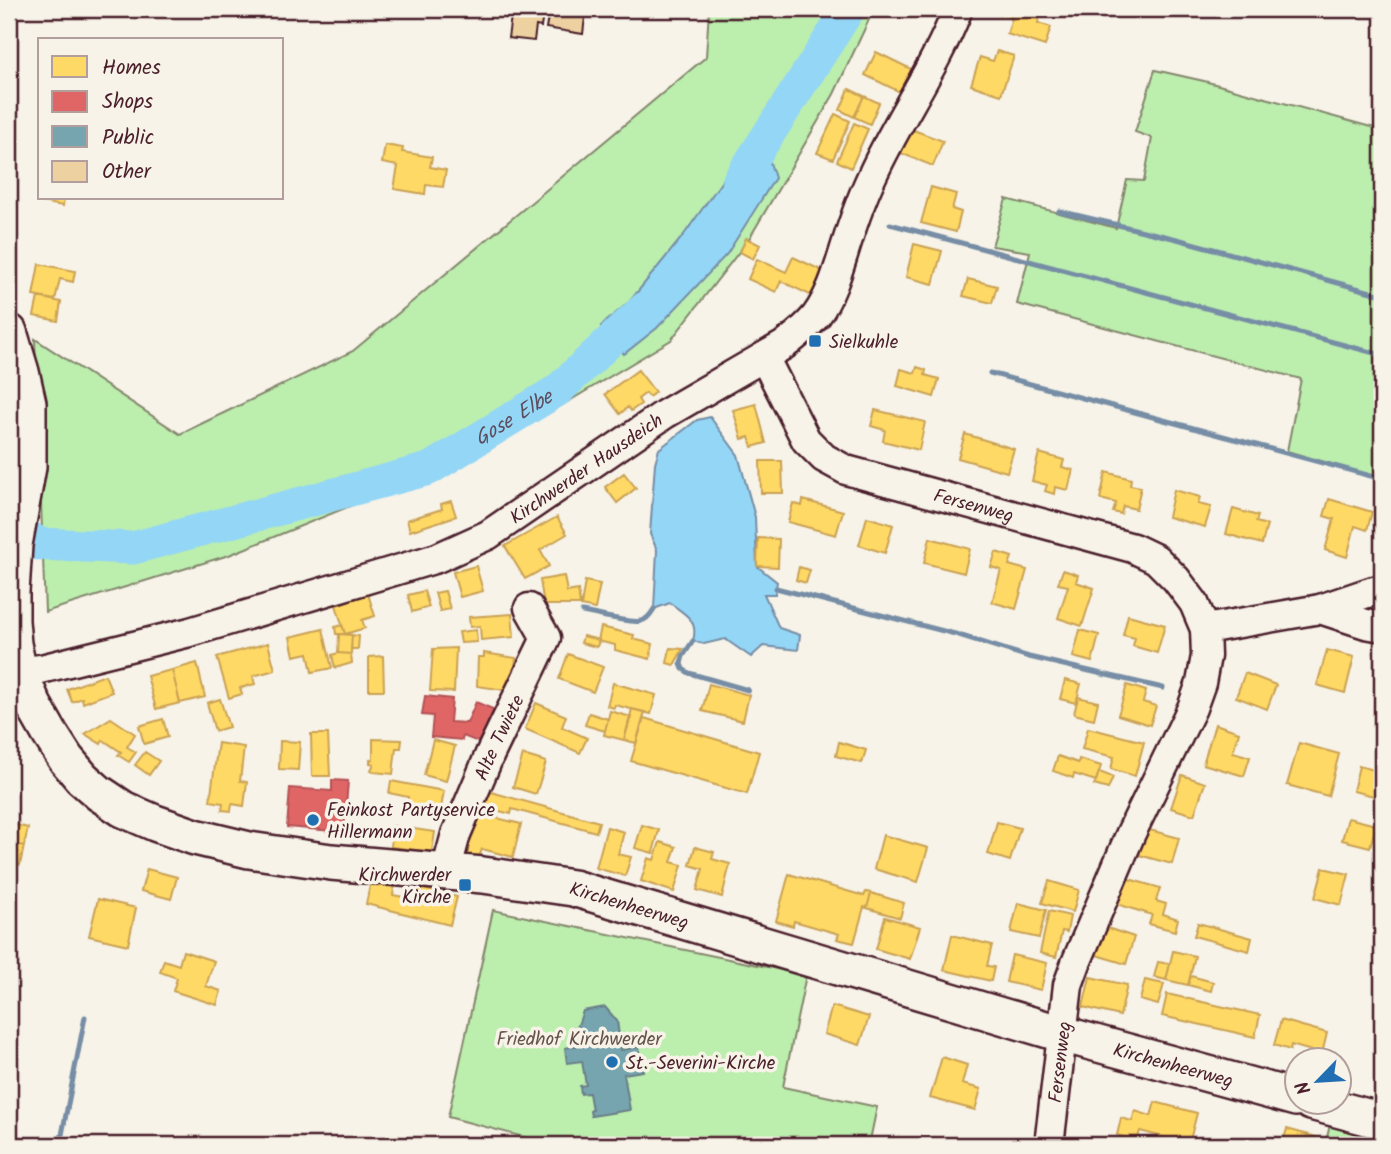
<svg xmlns="http://www.w3.org/2000/svg" width="1391" height="1154" viewBox="0 0 1391 1154" font-family="Kalam,sans-serif">
<rect width="100%" height="100%" fill="#f7f3e8"/>
<filter id="ink" filterUnits="userSpaceOnUse"><feTurbulence type="fractalNoise" baseFrequency=".0143" numOctaves="2"/><feDisplacementMap in="SourceGraphic" scale="14" xChannelSelector="R" yChannelSelector="G"/><feConvolveMatrix kernelMatrix="1 2 1 2 8 2 1 2 1" color-interpolation-filters="sRGB"/></filter>
<g filter="url(#ink)">
<path fill="#bceeae" stroke="#83866c" stroke-width="2" d="M 709,9 L 874,9 L 834,94 L 749,239 L 671,340 L 484,452 L 229,555 L 45,612 L 35,339 L 180,434 L 353,351 L 706,57 Z
M 1155,70 L 1204,81 L 1382,130 L 1382,479 L 1287,451 L 1301,379 L 1017,304 L 1030,252 L 992,246 L 1006,199 L 1116,228 L 1127,180 L 1144,181 L 1152,138 L 1135,132 Z
M 493,910 L 806,975 L 783,1087 L 877,1107 L 869,1145 L 554,1145 L 448,1117 Z
M 1332,1117 L 1382,1131 L 1382,1145 L 1325,1145 Z"/>
<path fill="#94d6f6" stroke="#768da5" stroke-width="2" d="M 759,129 L 775,178 L 727,254 L 657,328 L 624,354 L 601,326 L 630,301 L 683,236 Z
M 710,417 L 738,455 L 755,517 L 757,566 L 777,582 L 775,594 L 764,594 L 779,628 L 800,635 L 798,650 L 763,646 L 751,657 L 725,639 L 704,644 L 693,641 C 699,620 685,614 670,603 L 654,609 L 657,550 L 650,534 L 655,463 L 659,449 L 697,420 Z"/>
<path fill="#ffd966" stroke="#c9a154" stroke-width="2" d="M 1001,9 L 1030,9 L 1041,12 L 1038,23 L 1051,27 L 1045,46 L 1007,34 L 1012,18 L 999,14 Z
M 997,51 L 1014,56 L 1001,95 L 971,85 L 980,57 L 993,61 Z
M 876,52 L 913,70 L 902,93 L 865,75 Z
M 849,89 L 864,96 L 854,117 L 840,110 Z
M 864,96 L 879,103 L 870,124 L 854,117 Z
M 835,114 L 850,121 L 833,159 L 817,153 Z
M 854,123 L 868,129 L 851,168 L 837,161 Z
M 908,128 L 943,141 L 933,166 L 898,152 Z
M 385,145 L 403,148 L 402,152 L 432,157 L 430,167 L 446,170 L 443,187 L 426,185 L 425,194 L 394,189 L 398,166 L 382,163 Z
M 931,187 L 956,194 L 952,209 L 961,212 L 956,232 L 921,223 Z
M 41,198 L 64,198 L 63,206 L 41,202 Z
M 746,238 L 760,245 L 753,259 L 740,252 Z
M 914,244 L 942,251 L 933,284 L 906,277 Z
M 793,257 L 823,271 L 812,296 L 781,281 L 776,292 L 748,279 L 757,259 L 786,272 Z
M 39,264 L 75,271 L 73,282 L 60,279 L 55,300 L 33,296 Z
M 968,279 L 997,286 L 992,303 L 963,296 Z
M 38,297 L 61,302 L 58,321 L 34,316 Z
M 917,367 L 926,370 L 925,375 L 939,379 L 934,397 L 897,386 L 901,369 L 915,373 Z
M 638,370 L 655,392 L 649,397 L 646,393 L 638,399 L 641,404 L 631,411 L 628,407 L 620,414 L 605,394 Z
M 756,404 L 766,443 L 752,447 L 749,437 L 742,439 L 733,410 Z
M 875,410 L 925,422 L 919,450 L 883,441 L 885,430 L 871,426 Z
M 965,434 L 1014,449 L 1007,472 L 958,458 Z
M 1039,453 L 1064,460 L 1062,467 L 1073,470 L 1068,490 L 1055,487 L 1054,494 L 1045,491 L 1047,485 L 1032,481 Z
M 760,461 L 782,461 L 783,493 L 761,493 Z
M 1106,472 L 1131,479 L 1130,485 L 1141,487 L 1136,509 L 1123,506 L 1121,514 L 1113,512 L 1116,503 L 1100,499 Z
M 624,473 L 636,488 L 617,503 L 605,487 Z
M 1174,490 L 1200,497 L 1198,504 L 1211,507 L 1205,527 L 1168,517 Z
M 1329,499 L 1372,512 L 1367,530 L 1355,526 L 1347,557 L 1325,550 L 1334,519 L 1324,516 Z
M 803,500 L 843,511 L 836,535 L 788,522 L 793,503 L 802,506 Z
M 451,501 L 456,516 L 410,531 L 407,520 L 442,509 L 441,504 Z
M 1233,509 L 1258,516 L 1256,522 L 1267,525 L 1262,544 L 1226,534 Z
M 557,517 L 567,534 L 540,550 L 549,566 L 525,579 L 505,546 Z
M 867,517 L 893,525 L 885,553 L 859,545 Z
M 758,538 L 779,539 L 778,567 L 757,566 Z
M 930,538 L 970,549 L 964,573 L 924,563 Z
M 996,552 L 1012,557 L 1009,565 L 1027,570 L 1016,609 L 992,602 L 1001,570 L 991,567 Z
M 476,566 L 483,591 L 460,597 L 453,572 Z
M 799,567 L 810,570 L 806,583 L 796,580 Z
M 1063,570 L 1078,575 L 1076,582 L 1094,588 L 1082,626 L 1058,618 L 1068,586 L 1058,584 Z
M 564,576 L 567,592 L 578,590 L 580,605 L 544,605 L 540,580 Z
M 585,581 L 600,584 L 595,609 L 581,606 Z
M 424,591 L 429,607 L 412,612 L 408,595 Z
M 445,591 L 450,609 L 440,611 L 435,593 Z
M 368,594 L 375,616 L 362,620 L 365,628 L 345,634 L 336,605 Z
M 512,614 L 514,637 L 481,640 L 480,626 L 470,627 L 469,617 Z
M 1128,615 L 1165,625 L 1157,653 L 1133,646 L 1135,638 L 1123,635 Z
M 342,625 L 345,634 L 336,634 L 335,627 Z
M 601,627 L 634,635 L 633,639 L 653,644 L 650,659 L 615,650 L 615,645 L 598,641 Z
M 323,629 L 332,668 L 312,672 L 308,653 L 294,656 L 290,637 Z
M 476,630 L 477,642 L 461,643 L 459,632 Z
M 1080,630 L 1099,635 L 1092,662 L 1073,657 Z
M 339,634 L 352,635 L 351,654 L 338,653 Z
M 352,635 L 359,636 L 358,649 L 351,649 Z
M 583,636 L 599,640 L 597,647 L 581,643 Z
M 268,643 L 275,670 L 253,676 L 255,684 L 240,688 L 242,694 L 229,698 L 217,657 Z
M 456,648 L 454,692 L 430,691 L 433,649 Z
M 670,648 L 683,649 L 674,665 L 667,663 Z
M 1327,650 L 1354,657 L 1345,693 L 1317,685 Z
M 338,653 L 351,654 L 352,663 L 335,668 L 332,655 Z
M 484,653 L 516,658 L 512,691 L 477,686 L 478,657 L 484,657 Z
M 568,654 L 603,667 L 593,692 L 559,679 Z
M 383,656 L 384,690 L 369,690 L 369,657 Z
M 197,663 L 205,697 L 180,703 L 172,670 Z
M 172,670 L 180,703 L 156,709 L 147,676 Z
M 1245,673 L 1276,685 L 1267,709 L 1236,697 Z
M 105,675 L 112,692 L 83,703 L 82,698 L 72,702 L 67,689 Z
M 1065,680 L 1081,684 L 1076,703 L 1060,699 Z
M 613,683 L 656,695 L 651,714 L 615,705 L 614,708 L 607,706 Z
M 709,684 L 749,695 L 743,721 L 702,711 Z
M 1127,685 L 1146,691 L 1143,702 L 1156,706 L 1150,725 L 1118,715 Z
M 1078,697 L 1098,702 L 1094,719 L 1074,714 Z
M 220,699 L 229,727 L 215,731 L 207,703 Z
M 536,703 L 566,716 L 562,727 L 587,738 L 580,753 L 525,729 Z
M 632,709 L 645,712 L 636,743 L 624,740 Z
M 610,711 L 631,717 L 624,740 L 604,735 Z
M 589,713 L 608,719 L 605,731 L 585,725 Z
M 111,718 L 135,734 L 127,747 L 136,752 L 129,762 L 118,755 L 121,752 L 103,740 L 101,744 L 85,734 Z
M 644,718 L 759,752 L 747,794 L 631,761 Z
M 163,719 L 168,737 L 144,744 L 139,726 Z
M 1215,724 L 1239,732 L 1233,752 L 1250,757 L 1244,776 L 1203,764 Z
M 1088,728 L 1144,742 L 1135,776 L 1111,769 L 1114,757 L 1082,749 Z
M 311,734 L 328,734 L 330,776 L 312,776 Z
M 373,739 L 402,740 L 401,748 L 396,748 L 393,774 L 374,772 L 371,770 L 374,764 L 370,763 L 370,760 L 373,759 Z
M 433,740 L 455,746 L 446,781 L 424,775 Z
M 280,741 L 300,742 L 298,770 L 279,769 Z
M 839,742 L 866,750 L 862,763 L 836,756 Z
M 218,743 L 244,747 L 240,781 L 247,782 L 244,806 L 232,804 L 231,811 L 222,810 L 223,803 L 210,801 Z
M 1299,743 L 1339,754 L 1328,796 L 1287,785 Z
M 145,752 L 159,761 L 149,775 L 135,765 Z
M 523,755 L 546,762 L 536,794 L 513,787 Z
M 1058,756 L 1078,763 L 1079,759 L 1101,766 L 1096,781 L 1074,774 L 1073,778 L 1053,771 Z
M 1359,766 L 1382,772 L 1382,798 L 1353,791 Z
M 1099,772 L 1113,777 L 1108,789 L 1094,785 Z
M 1182,775 L 1205,783 L 1194,815 L 1171,808 Z
M 391,781 L 444,791 L 440,814 L 406,807 L 408,797 L 389,793 Z
M 484,790 L 599,822 L 596,832 L 512,809 L 511,814 L 477,805 Z
M 472,812 L 521,824 L 513,857 L 482,849 L 479,858 L 462,853 Z
M 1348,818 L 1376,825 L 1370,847 L 1342,840 Z
M 997,822 L 1020,828 L 1010,861 L 988,854 Z
M 9,823 L 28,828 L 24,846 L 9,843 Z
M 642,825 L 659,830 L 653,853 L 635,848 Z
M 393,826 L 435,832 L 432,852 L 391,847 Z
M 607,827 L 624,832 L 618,854 L 631,857 L 625,876 L 596,868 Z
M 1146,829 L 1179,838 L 1172,864 L 1139,855 Z
M 883,835 L 928,848 L 918,882 L 874,869 Z
M 660,842 L 676,847 L 671,862 L 682,865 L 674,892 L 641,881 L 648,858 L 654,860 Z
M 9,843 L 24,846 L 20,865 L 9,862 Z
M 695,847 L 714,852 L 712,859 L 730,864 L 722,897 L 697,890 L 703,869 L 690,865 Z
M 1323,868 L 1349,874 L 1341,905 L 1315,898 Z
M 147,869 L 177,877 L 171,899 L 141,891 Z
M 789,874 L 864,896 L 866,892 L 871,893 L 867,908 L 864,907 L 854,943 L 837,939 L 839,934 L 794,921 L 793,926 L 776,921 Z
M 1122,877 L 1160,888 L 1156,901 L 1166,904 L 1163,914 L 1178,919 L 1175,931 L 1149,924 L 1152,915 L 1114,903 Z
M 371,880 L 395,883 L 393,895 L 404,897 L 407,885 L 457,897 L 450,925 L 366,904 Z
M 1049,881 L 1079,890 L 1073,912 L 1042,903 Z
M 871,893 L 904,903 L 900,918 L 867,908 Z
M 98,899 L 136,908 L 128,945 L 89,936 Z
M 1018,903 L 1046,910 L 1039,938 L 1011,932 Z
M 1049,911 L 1070,916 L 1067,932 L 1062,931 L 1056,957 L 1040,953 Z
M 885,917 L 920,927 L 910,959 L 876,949 Z
M 1198,923 L 1252,938 L 1249,951 L 1194,936 Z
M 1101,926 L 1134,937 L 1126,964 L 1093,954 Z
M 952,935 L 992,945 L 987,966 L 994,967 L 991,981 L 944,970 Z
M 183,951 L 214,961 L 206,986 L 221,991 L 217,1005 L 173,991 L 177,978 L 160,972 L 164,960 L 179,965 Z
M 1173,951 L 1195,956 L 1188,985 L 1166,980 Z
M 9,955 L 16,957 L 10,985 L 9,984 Z
M 1012,955 L 1047,963 L 1041,990 L 1006,982 Z
M 1158,962 L 1170,964 L 1166,980 L 1154,977 Z
M 1191,976 L 1213,982 L 1211,991 L 1188,985 Z
M 1090,977 L 1127,985 L 1120,1016 L 1083,1007 Z
M 1145,980 L 1164,984 L 1158,1005 L 1140,1000 Z
M 1167,994 L 1260,1015 L 1255,1037 L 1162,1016 Z
M 832,1006 L 869,1017 L 860,1045 L 824,1034 Z
M 1281,1020 L 1327,1033 L 1322,1054 L 1291,1045 L 1290,1050 L 1274,1045 Z
M 942,1057 L 967,1065 L 962,1084 L 981,1089 L 975,1110 L 930,1098 Z
M 1155,1102 L 1197,1113 L 1189,1144 L 1140,1131 L 1137,1141 L 1117,1135 L 1121,1118 L 1132,1121 L 1135,1111 L 1151,1116 Z
M 1287,1129 L 1319,1138 L 1317,1145 L 1282,1145 Z
M 709,1139 L 721,1145 L 705,1145 Z"/>
<path fill="#e06666" stroke="#b35154" stroke-width="2" d="M 425,696 L 452,699 L 450,722 L 467,723 L 476,702 L 500,712 L 486,745 L 463,736 L 462,740 L 431,737 L 433,716 L 422,715 Z
M 332,780 L 348,781 L 344,832 L 287,827 L 290,788 L 332,791 Z"/>
<path fill="#76a5af" stroke="#697d87" stroke-width="2" d="M 605,1007 L 617,1021 L 621,1050 L 639,1047 L 643,1071 L 624,1074 L 630,1110 L 591,1116 L 590,1111 L 592,1110 L 589,1093 L 581,1094 L 580,1086 L 586,1085 L 582,1061 L 567,1063 L 565,1048 L 580,1045 L 577,1028 L 583,1011 Z"/>
<g fill="none" stroke-linecap="round" stroke-linejoin="round">
<path stroke="#768da5" stroke-width="5" d="M 1059,211 L 1177,239 L 1382,295
M 890,224 L 1382,355
M 990,373 L 1382,479
M 776,588 L 959,635 L 1029,657 L 1163,688
M 582,612 C 596,614 630,624 641,621 C 647,620 651,614 654,609
M 693,641 L 683,656 L 681,664 L 683,669 L 689,673 L 748,690
M 60,1145 L 85,1017"/>
<g stroke="#94d6f6" stroke-width="33">
<path d="M 739,180 L 849,9"/>
<path id="s1" d="M 9,523 L 39,544 L 133,548 L 429,469 L 558,390 L 645,308"/>
</g>
</g>
<path fill="#edd1a1" stroke="#4a1f2b" stroke-width="2" d="M 512,9 L 544,9 L 541,27 L 536,26 L 534,41 L 508,38 Z
M 549,11 L 585,17 L 583,34 L 546,28 Z"/>
<g fill="none" stroke-linecap="round" stroke-linejoin="round">
<defs>
<g id="minor">
<path id="s2" d="M 764,357 L 806,440 L 824,458 L 846,470 L 1133,548 L 1156,559 L 1176,579 L 1194,603 L 1205,629 L 1206,656 L 1201,683 L 1192,708 L 1131,833 L 1076,963 L 1068,985 L 1049,1145"/>
<path d="M 1320,609 L 1366,624 L 1382,627"/>
<path d="M 1205,629 L 1320,609 L 1373,591 L 1382,591"/>
<path id="s3" d="M 9,673 L 41,669 L 190,632 L 437,558 L 488,535 L 665,414 L 784,345 C 796,336 807,327 816,316 C 832,294 839,267 847,242 C 854,220 862,197 872,176 C 898,119 935,68 958,9"/>
<path id="s4" d="M 446,871 L 456,834 L 490,754 L 546,638 L 529,608"/>
</g>
<g id="major">
<path id="s5" d="M 9,332 L 21,372 L 28,403 L 28,467 L 14,545 L 11,592 L 11,621 L 13,644 L 19,672 L 34,706 L 50,734 L 66,759 L 82,778 L 99,793 L 123,809 L 155,823 L 195,837 L 249,850 L 331,862 L 483,875 L 573,888 L 1062,1034 L 1296,1098"/>
<path d="M 1311,1102 L 1382,1121"/>
</g>
</defs>
<use href="#minor" stroke="#4a1f2b" stroke-width="33"/>
<use href="#major" stroke="#4a1f2b" stroke-width="40"/>
<use href="#minor" stroke="#f7f3e8" stroke-width="28"/>
<use href="#major" stroke="#f7f3e8" stroke-width="35"/>
</g>
</g>
<g fill="#1f6fb2" stroke="#f7f3e8" stroke-width="2.5">
<rect x="808" y="334" width="14" height="14" rx="3.5"/>
<circle cx="313" cy="820" r="7"/>
<rect x="458" y="878" width="14" height="14" rx="3.5"/>
<circle cx="612" cy="1062" r="7"/>
</g>
<g text-anchor="middle" stroke-width="7" stroke-linejoin="round" paint-order="stroke">
<g font-size="19" fill="#4a1f2b" stroke="#f7f3e8" text-anchor="start">
<text x="829" y="348">Sielkuhle</text>
<text x="327" y="816">Feinkost Partyservice<tspan x="327" dy="22">Hillermann</tspan></text>
<text x="451" y="881" text-anchor="end">Kirchwerder<tspan x="451" dy="22">Kirche</tspan></text>
<text x="626" y="1069">St.-Severini-Kirche</text>
</g>
<g font-size="19" fill="#4a1f2b" stroke="#f7f3e8">
<text dy="7" stroke="none"><textPath href="#s3" startOffset="618">Kirchwerder Hausdeich</textPath></text>
<text dy="7" stroke="none"><textPath href="#s2" startOffset="276">Fersenweg</textPath></text>
<text dy="7" stroke="none"><textPath href="#s4" startOffset="144">Alte Twiete</textPath></text>
<text dy="7" stroke="none"><textPath href="#s5" startOffset="1038">Kirchenheerweg</textPath></text>
<text transform="translate(1059 1062) rotate(-83)" y="7">Fersenweg</text>
<text dy="7" stroke="none"><textPath href="#s5" startOffset="1605">Kirchenheerweg</textPath></text>
</g>
<g font-size="19" fill="#66534c" stroke="#f7f3e8">
<text x="579" y="1045">Friedhof Kirchwerder</text>
</g>
<g font-size="21" font-style="italic" fill="#5c4d5e" stroke="#f7f3e8">
<text dy="7" stroke="none"><textPath href="#s1" startOffset="536">Gose Elbe</textPath></text>
</g>
</g>
<rect width="1391" height="1154" fill="none" stroke="#f7f3e8" stroke-width="35"/>
<rect x="18" y="18" width="1356" height="1119" fill="none" stroke="#4a1f2b" stroke-width="2.5" filter="url(#ink)"/>
<rect x="38" y="38" width="245" height="161" fill="#f7f3e8" stroke="#b29e9c" stroke-width="2"/>
<rect x="52" y="56" width="35" height="21" fill="#ffd966" stroke="#b29e9c" stroke-width="2"/>
<text x="102" y="74" font-size="21" fill="#4a1f2b">Homes</text>
<rect x="52" y="91" width="35" height="21" fill="#e06666" stroke="#b29e9c" stroke-width="2"/>
<text x="102" y="108" font-size="21" fill="#4a1f2b">Shops</text>
<rect x="52" y="126" width="35" height="21" fill="#76a5af" stroke="#b29e9c" stroke-width="2"/>
<text x="102" y="144" font-size="21" fill="#4a1f2b">Public</text>
<rect x="52" y="161" width="35" height="21" fill="#edd1a1" stroke="#b29e9c" stroke-width="2"/>
<text x="102" y="178" font-size="21" fill="#4a1f2b">Other</text>
<g transform="translate(1318 1081) rotate(245)"><circle r="33" fill="#f7f3e8" stroke="#b29e9c" stroke-width="2"/>
<path d="M0-5L12 26L0 18L-12 26Z" fill="#1f6fb2"/>
<text y="-10" font-size="19" font-weight="bold" text-anchor="middle" fill="#4a1f2b">N</text>
</g>
</svg>
